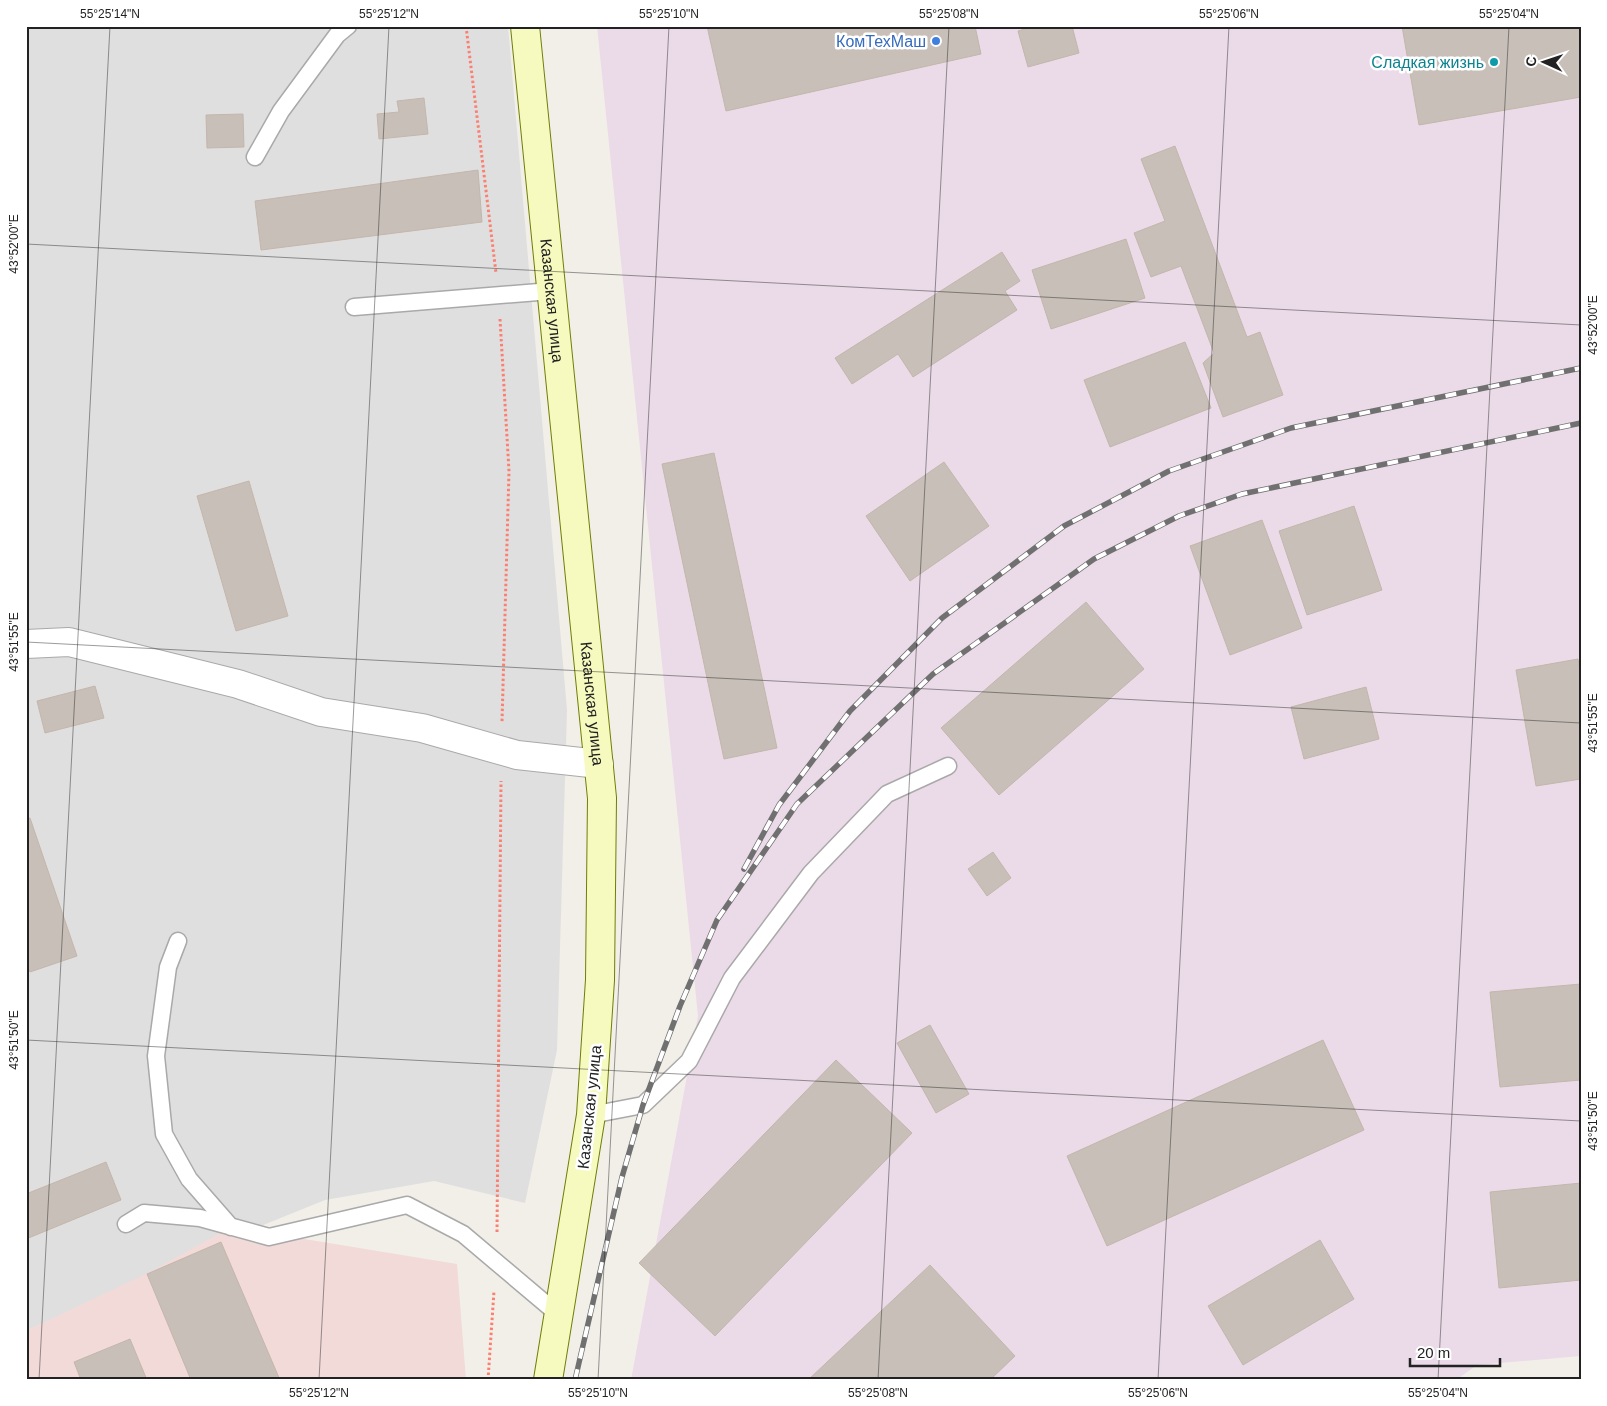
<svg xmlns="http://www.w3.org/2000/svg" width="1607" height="1406" viewBox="0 0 1607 1406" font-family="Helvetica,sans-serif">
<rect width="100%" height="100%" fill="#f2efe9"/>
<path fill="#e0dfdf" d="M 26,26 L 508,26 L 567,710 L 557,1050 L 525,1203 L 434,1181 L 325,1200 L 221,1242 L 26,1331 Z"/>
<path fill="#f2dad9" d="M 231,1227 L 457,1264 L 466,1380 L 26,1380 L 26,1331 L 152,1271 Z"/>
<path fill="#ebdbe8" d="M 597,26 L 1581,26 L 1581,1356 L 1477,1365 L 1456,1380 L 631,1380 L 698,1016 Z"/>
<path fill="#c7bfb8" stroke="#c4b6ab" d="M 707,26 L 975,26 L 981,54 L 726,111 Z
M 1035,26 L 1072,26 L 1079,53 L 1028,67 L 1018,31 Z
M 1402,26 L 1581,26 L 1581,97 L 1419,125 Z
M 424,98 L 428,134 L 379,139 L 377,114 L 399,112 L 397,101 Z
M 243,114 L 244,147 L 207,148 L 206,115 Z
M 1175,146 L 1247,337 L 1260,332 L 1283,395 L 1223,417 L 1203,363 L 1214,353 L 1181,266 L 1151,277 L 1134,233 L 1165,221 L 1141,159 Z
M 478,170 L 482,222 L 261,250 L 255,201 Z
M 1126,239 L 1145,298 L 1051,329 L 1032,270 Z
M 1002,252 L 1020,281 L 1005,291 L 1017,310 L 913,377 L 898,354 L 852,384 L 835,358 Z
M 1185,342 L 1211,408 L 1110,447 L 1084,380 Z
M 714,453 L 777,748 L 724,759 L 662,464 Z
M 944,462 L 989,526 L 910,581 L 866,516 Z
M 249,481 L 288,616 L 236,631 L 197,496 Z
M 1354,506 L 1382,590 L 1307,615 L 1279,531 Z
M 1262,520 L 1302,628 L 1230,655 L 1190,546 Z
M 1086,602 L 1144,669 L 999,795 L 941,728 Z
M 1578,659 L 1581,676 L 1581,779 L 1536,786 L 1516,670 Z
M 95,686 L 104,718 L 45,733 L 37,701 Z
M 1366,687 L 1379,739 L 1304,759 L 1291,707 Z
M 30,818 L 77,956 L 30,972 L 26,963 L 26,819 Z
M 993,852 L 1011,878 L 987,896 L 968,869 Z
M 1581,984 L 1581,1080 L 1500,1087 L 1490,992 Z
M 930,1025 L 969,1094 L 936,1113 L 897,1043 Z
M 1323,1040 L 1364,1130 L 1107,1246 L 1067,1156 Z
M 836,1060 L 912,1133 L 715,1336 L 639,1263 Z
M 106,1162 L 121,1200 L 26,1239 L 26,1194 Z
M 1581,1183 L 1581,1280 L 1499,1288 L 1490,1192 Z
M 1320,1240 L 1354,1299 L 1243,1365 L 1208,1306 Z
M 221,1242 L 280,1380 L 191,1380 L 147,1274 Z
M 930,1265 L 1015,1356 L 990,1380 L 808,1380 Z
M 130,1339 L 147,1380 L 81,1380 L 74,1362 Z"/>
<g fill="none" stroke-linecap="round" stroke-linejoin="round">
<defs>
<path id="lane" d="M 255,157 L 281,111 L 337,35 L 348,26
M 354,307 L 551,291
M 178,941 L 168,967 L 156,1056 L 164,1134 L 189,1179 L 231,1227
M 591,1115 L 643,1105 L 689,1061 L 732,978 L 811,873 L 887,794 L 948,766
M 126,1224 L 144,1213 L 200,1218 L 269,1237 L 407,1205 L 463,1234 L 559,1315"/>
<path id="street" d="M 26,644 L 69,642 L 238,684 L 321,712 L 422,728 L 517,755 L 599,764"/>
<g id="secondary">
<path id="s1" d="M 525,26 L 602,798 L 600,980 L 591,1115 L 548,1380"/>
</g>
</defs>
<use href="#lane" stroke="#a9a9a9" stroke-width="19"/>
<use href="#street" stroke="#a9a9a9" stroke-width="30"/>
<use href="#secondary" stroke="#707d05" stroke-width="30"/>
<path stroke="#fa8072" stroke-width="3" stroke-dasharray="2.5 2.5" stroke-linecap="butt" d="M 466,26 L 496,273
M 500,319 L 509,471 L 502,722
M 497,1232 L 501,781
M 488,1380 L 494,1291"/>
<use href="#lane" stroke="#fff" stroke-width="16"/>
<use href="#street" stroke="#fff" stroke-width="28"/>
<use href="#secondary" stroke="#f7fabf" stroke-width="28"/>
<defs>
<path id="rail" d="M 744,869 L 779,805 L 850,711 L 942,618 L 1064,526 L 1169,471 L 1291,428 L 1581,368
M 575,1380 L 622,1177 L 643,1105 L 680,1006 L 717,920 L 797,804 L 933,674 L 1094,559 L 1179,516 L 1242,494 L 1581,423"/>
</defs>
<use href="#rail" stroke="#707070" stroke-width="5.5"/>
<use href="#rail" stroke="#fff" stroke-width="4" stroke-dasharray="11" stroke-linecap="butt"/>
</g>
<path fill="none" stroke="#222" stroke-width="1" stroke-opacity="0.45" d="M 26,244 L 1581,325M 26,642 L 1581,723M 26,1040 L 1581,1121M 39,1380 L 110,26M 319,1380 L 389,26M 598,1380 L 669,26M 878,1380 L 949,26M 1158,1380 L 1229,26M 1438,1380 L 1509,26"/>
<circle fill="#3f7fe0" stroke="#fff" stroke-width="2" cx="936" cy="41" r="5"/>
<circle fill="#0f9aa8" stroke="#fff" stroke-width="2" cx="1494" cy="62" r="5"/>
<g text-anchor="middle" stroke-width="5" stroke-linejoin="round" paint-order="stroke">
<g font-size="16" fill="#366cbe" stroke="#fff" text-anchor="end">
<text x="926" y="47">КомТехМаш</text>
</g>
<g font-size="16" fill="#0d838f" stroke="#fff" text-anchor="end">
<text x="1484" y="68">Сладкая жизнь</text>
</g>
<g font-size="16" fill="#222" stroke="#fff">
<text dy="6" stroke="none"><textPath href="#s1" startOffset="276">Казанская улица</textPath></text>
<text dy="6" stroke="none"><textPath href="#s1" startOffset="681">Казанская улица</textPath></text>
<text transform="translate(589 1107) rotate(-84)" y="6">Казанская улица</text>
</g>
</g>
<rect width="1607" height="1406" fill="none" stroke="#ffffff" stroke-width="55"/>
<g transform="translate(1544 62) rotate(273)" stroke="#ffffff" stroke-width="4" paint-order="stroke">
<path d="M0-4L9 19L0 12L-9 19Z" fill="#222222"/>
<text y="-8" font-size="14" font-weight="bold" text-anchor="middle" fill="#222222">С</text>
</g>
<path d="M1410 1358v8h90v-8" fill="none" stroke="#222222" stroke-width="2.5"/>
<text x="1417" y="1358" font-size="15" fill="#222222" stroke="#ffffff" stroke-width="4" paint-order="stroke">20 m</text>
<rect x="28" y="28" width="1552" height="1350" fill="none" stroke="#222" stroke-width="2"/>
<g font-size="12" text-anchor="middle" fill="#222">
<text x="110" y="18">55°25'14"N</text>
<text x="389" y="18">55°25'12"N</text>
<text x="669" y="18">55°25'10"N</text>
<text x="949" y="18">55°25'08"N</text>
<text x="1229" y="18">55°25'06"N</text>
<text x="1509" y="18">55°25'04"N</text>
<text transform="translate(14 244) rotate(-90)" y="4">43°52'00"E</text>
<text transform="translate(1593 325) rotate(-90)" y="4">43°52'00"E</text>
<text transform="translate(14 642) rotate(-90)" y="4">43°51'55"E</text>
<text transform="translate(1593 723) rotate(-90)" y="4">43°51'55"E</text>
<text transform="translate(14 1040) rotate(-90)" y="4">43°51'50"E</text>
<text transform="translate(1593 1121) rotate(-90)" y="4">43°51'50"E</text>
<text x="319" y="1397">55°25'12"N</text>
<text x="598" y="1397">55°25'10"N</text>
<text x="878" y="1397">55°25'08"N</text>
<text x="1158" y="1397">55°25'06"N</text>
<text x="1438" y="1397">55°25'04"N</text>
</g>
</svg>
